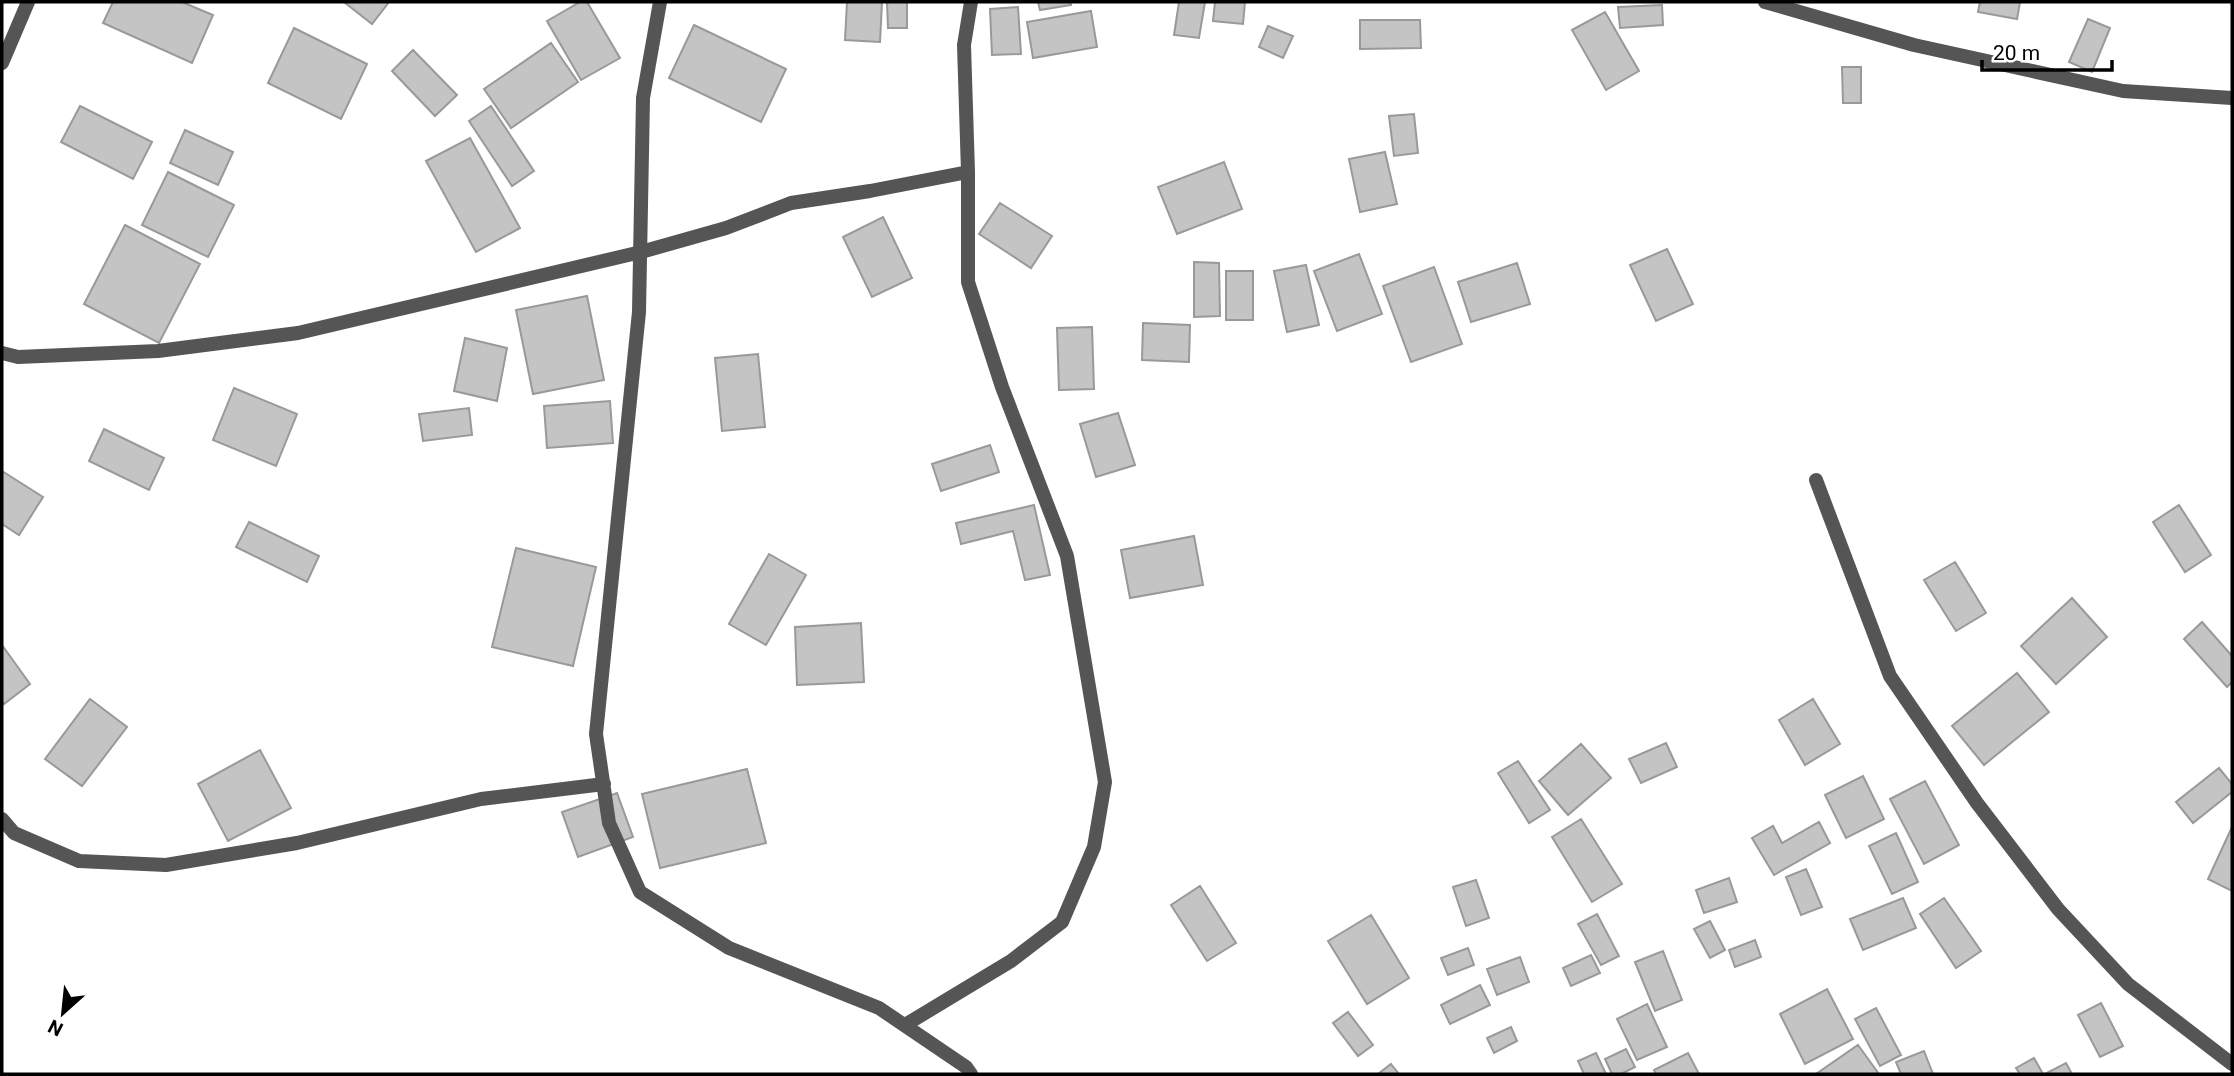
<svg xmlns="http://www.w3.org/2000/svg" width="2234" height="1076" viewBox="0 0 2234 1076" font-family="Roboto,sans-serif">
<rect width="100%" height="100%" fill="#fff"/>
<path fill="#c4c4c4" stroke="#999" stroke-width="2" d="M 113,2 L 182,2 L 213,15 L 192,63 L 103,23 Z
M 344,2 L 389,2 L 372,24 Z
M 580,2 L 587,2 L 620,58 L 581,80 L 547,21 Z
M 847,2 L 882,2 L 880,42 L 845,40 Z
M 887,2 L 907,2 L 907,28 L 888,28 Z
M 1038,2 L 1070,2 L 1071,5 L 1040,10 Z
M 1179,2 L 1205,2 L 1199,38 L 1174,35 Z
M 1215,2 L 1245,2 L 1243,24 L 1213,21 Z
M 1980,2 L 2020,2 L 2017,19 L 1978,12 Z
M 1662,5 L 1663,25 L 1620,28 L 1618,7 Z
M 1018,7 L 1021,54 L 992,55 L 990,9 Z
M 1091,11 L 1097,47 L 1033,58 L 1027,22 Z
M 1605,12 L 1639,71 L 1606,90 L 1572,30 Z
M 2088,19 L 2110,28 L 2092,72 L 2069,62 Z
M 1360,20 L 1420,20 L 1421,48 L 1360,49 Z
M 694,25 L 786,69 L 761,122 L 669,78 Z
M 1268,26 L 1293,36 L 1283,58 L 1259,47 Z
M 294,28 L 367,64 L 341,119 L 268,83 Z
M 551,43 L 578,82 L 511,128 L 484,89 Z
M 413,50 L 457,95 L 435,116 L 392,71 Z
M 1842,67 L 1861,67 L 1861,103 L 1843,103 Z
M 80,106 L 152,142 L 133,179 L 61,142 Z
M 491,106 L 534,171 L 512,186 L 469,121 Z
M 1414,114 L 1418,153 L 1394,156 L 1389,116 Z
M 185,130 L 233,152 L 218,185 L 170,163 Z
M 470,138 L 520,228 L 476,252 L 426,161 Z
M 1385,152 L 1397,204 L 1360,212 L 1349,159 Z
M 1224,162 L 1242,209 L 1177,234 L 1158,187 Z
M 168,172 L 234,205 L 208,257 L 142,225 Z
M 1000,203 L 1052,236 L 1031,268 L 979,234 Z
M 883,217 L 912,278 L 872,297 L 843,237 Z
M 125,225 L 200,264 L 159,343 L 84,304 Z
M 1667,249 L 1693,304 L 1656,321 L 1630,265 Z
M 1359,254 L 1382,314 L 1337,331 L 1314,271 Z
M 1194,262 L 1219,263 L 1220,316 L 1194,317 Z
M 1517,263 L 1530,304 L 1471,322 L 1458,282 Z
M 1306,265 L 1319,325 L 1287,332 L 1274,271 Z
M 1434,267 L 1462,344 L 1411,362 L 1383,286 Z
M 1226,271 L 1253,271 L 1253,320 L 1226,320 Z
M 587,296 L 604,380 L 533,394 L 516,310 Z
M 1143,323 L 1190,325 L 1189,362 L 1142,360 Z
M 1092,327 L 1094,389 L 1059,390 L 1057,328 Z
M 465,338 L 507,348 L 497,401 L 454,391 Z
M 758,354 L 765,427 L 722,431 L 715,358 Z
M 234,388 L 297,414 L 276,466 L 213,440 Z
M 610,401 L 613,443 L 547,448 L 544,406 Z
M 469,408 L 472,435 L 423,441 L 419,414 Z
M 1118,413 L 1135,465 L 1096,477 L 1080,424 Z
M 104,429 L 164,458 L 149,490 L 89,461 Z
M 990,445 L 999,472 L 941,491 L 932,464 Z
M 2,471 L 43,497 L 19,535 L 2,524 Z
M 1034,505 L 1050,575 L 1025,580 L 1013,531 L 961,544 L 956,523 Z
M 2179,505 L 2211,555 L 2185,572 L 2153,522 Z
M 249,522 L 319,556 L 307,582 L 236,547 Z
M 1194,536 L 1203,585 L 1130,598 L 1121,550 Z
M 516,548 L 596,567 L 573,666 L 492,647 Z
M 769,554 L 806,575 L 766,645 L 729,624 Z
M 1955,562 L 1986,613 L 1956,631 L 1924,580 Z
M 2072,598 L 2107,637 L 2056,684 L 2021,646 Z
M 2202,622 L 2232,656 L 2232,682 L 2227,687 L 2184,639 Z
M 861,623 L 864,682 L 797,685 L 795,627 Z
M 2,645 L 30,684 L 4,704 L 2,701 Z
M 2017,673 L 2049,712 L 1984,765 L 1952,726 Z
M 90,699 L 127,727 L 82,786 L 45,759 Z
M 1813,699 L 1840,744 L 1805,765 L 1779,720 Z
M 1666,743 L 1677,767 L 1641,783 L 1629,759 Z
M 1581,744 L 1611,778 L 1568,815 L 1539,781 Z
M 260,750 L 291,808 L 228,841 L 198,784 Z
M 1518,761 L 1550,810 L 1529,823 L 1498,773 Z
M 2219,768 L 2232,784 L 2232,792 L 2193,823 L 2176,802 Z
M 747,769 L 766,843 L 660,868 L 642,794 Z
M 1863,776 L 1884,819 L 1846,838 L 1825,795 Z
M 1925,781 L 1959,845 L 1924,864 L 1890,799 Z
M 617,793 L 633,837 L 578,857 L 562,812 Z
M 1581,819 L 1622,884 L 1592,902 L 1552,837 Z
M 1819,822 L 1830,843 L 1774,875 L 1752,838 L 1773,826 L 1782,843 Z
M 2232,827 L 2232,891 L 2208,879 Z
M 1896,833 L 1918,882 L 1892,894 L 1869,846 Z
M 1806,869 L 1822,907 L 1801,915 L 1786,877 Z
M 1729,878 L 1737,902 L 1704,913 L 1696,890 Z
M 1476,880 L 1489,918 L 1466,926 L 1453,887 Z
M 1200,886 L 1236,943 L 1207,961 L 1171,905 Z
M 1903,898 L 1916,928 L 1863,950 L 1850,919 Z
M 1944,898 L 1981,951 L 1956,968 L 1920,914 Z
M 1597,914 L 1619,956 L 1601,965 L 1578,924 Z
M 1371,915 L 1409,978 L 1367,1004 L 1328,941 Z
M 1710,921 L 1725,950 L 1710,958 L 1694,929 Z
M 1755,940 L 1761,957 L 1735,967 L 1729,950 Z
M 1468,948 L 1474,965 L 1448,975 L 1441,958 Z
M 1663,951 L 1682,1000 L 1655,1011 L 1635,962 Z
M 1591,955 L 1600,973 L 1571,986 L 1563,968 Z
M 1520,957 L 1529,982 L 1497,995 L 1487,969 Z
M 1480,985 L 1490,1005 L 1450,1024 L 1441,1005 Z
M 1827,989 L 1853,1039 L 1805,1064 L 1780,1014 Z
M 2101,1003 L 2123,1046 L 2100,1057 L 2078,1015 Z
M 1647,1004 L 1667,1047 L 1637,1060 L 1617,1019 Z
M 1876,1008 L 1901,1055 L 1880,1066 L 1855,1019 Z
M 1348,1012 L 1373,1045 L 1358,1056 L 1333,1023 Z
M 1511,1027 L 1517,1041 L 1494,1053 L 1487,1038 Z
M 1858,1045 L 1879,1074 L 1816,1074 Z
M 1626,1049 L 1635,1067 L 1621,1074 L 1612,1074 L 1605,1059 Z
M 1924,1051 L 1933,1074 L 1901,1074 L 1896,1062 Z
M 1596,1053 L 1606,1074 L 1584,1074 L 1578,1061 Z
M 1688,1053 L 1699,1074 L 1656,1074 L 1654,1070 Z
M 2034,1058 L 2043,1074 L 2020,1074 L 2016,1068 Z
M 2066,1063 L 2072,1074 L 2045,1074 Z
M 1391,1064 L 1399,1074 L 1378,1074 Z"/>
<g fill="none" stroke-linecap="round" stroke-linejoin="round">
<path stroke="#555" stroke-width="14" d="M 660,2 L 643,98 L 639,312 L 596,734 L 609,823 L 640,892 L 729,948 L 879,1008 L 966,1067 L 971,1074
M 1765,2 L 1914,45 L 2123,91 L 2232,98
M 2,63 L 28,2
M 2,353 L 18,357 L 158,351 L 298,333 L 641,252 L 726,228 L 791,203 L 870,191 L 968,172
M 1816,480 L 1890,676 L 1977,803 L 2058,909 L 2128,984 L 2232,1064
M 2,819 L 14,833 L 79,861 L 166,865 L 297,843 L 481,799 L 604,784
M 905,1025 L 1011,961 L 1062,922 L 1094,847 L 1105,782 L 1067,556 L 1002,387 L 968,282 L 968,172 L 964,45 L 971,2"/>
</g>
<rect width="2234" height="1076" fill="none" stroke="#000000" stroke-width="7"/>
<g transform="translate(63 1013) rotate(207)" stroke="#ffffff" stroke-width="5" paint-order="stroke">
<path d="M0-5L12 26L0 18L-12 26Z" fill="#000000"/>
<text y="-10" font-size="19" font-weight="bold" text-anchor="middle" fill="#000000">N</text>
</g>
<path d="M1982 60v10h130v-10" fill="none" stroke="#000000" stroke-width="3.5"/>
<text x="1993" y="60" font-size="21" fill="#000000" stroke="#ffffff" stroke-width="5" paint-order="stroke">20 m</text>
</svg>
